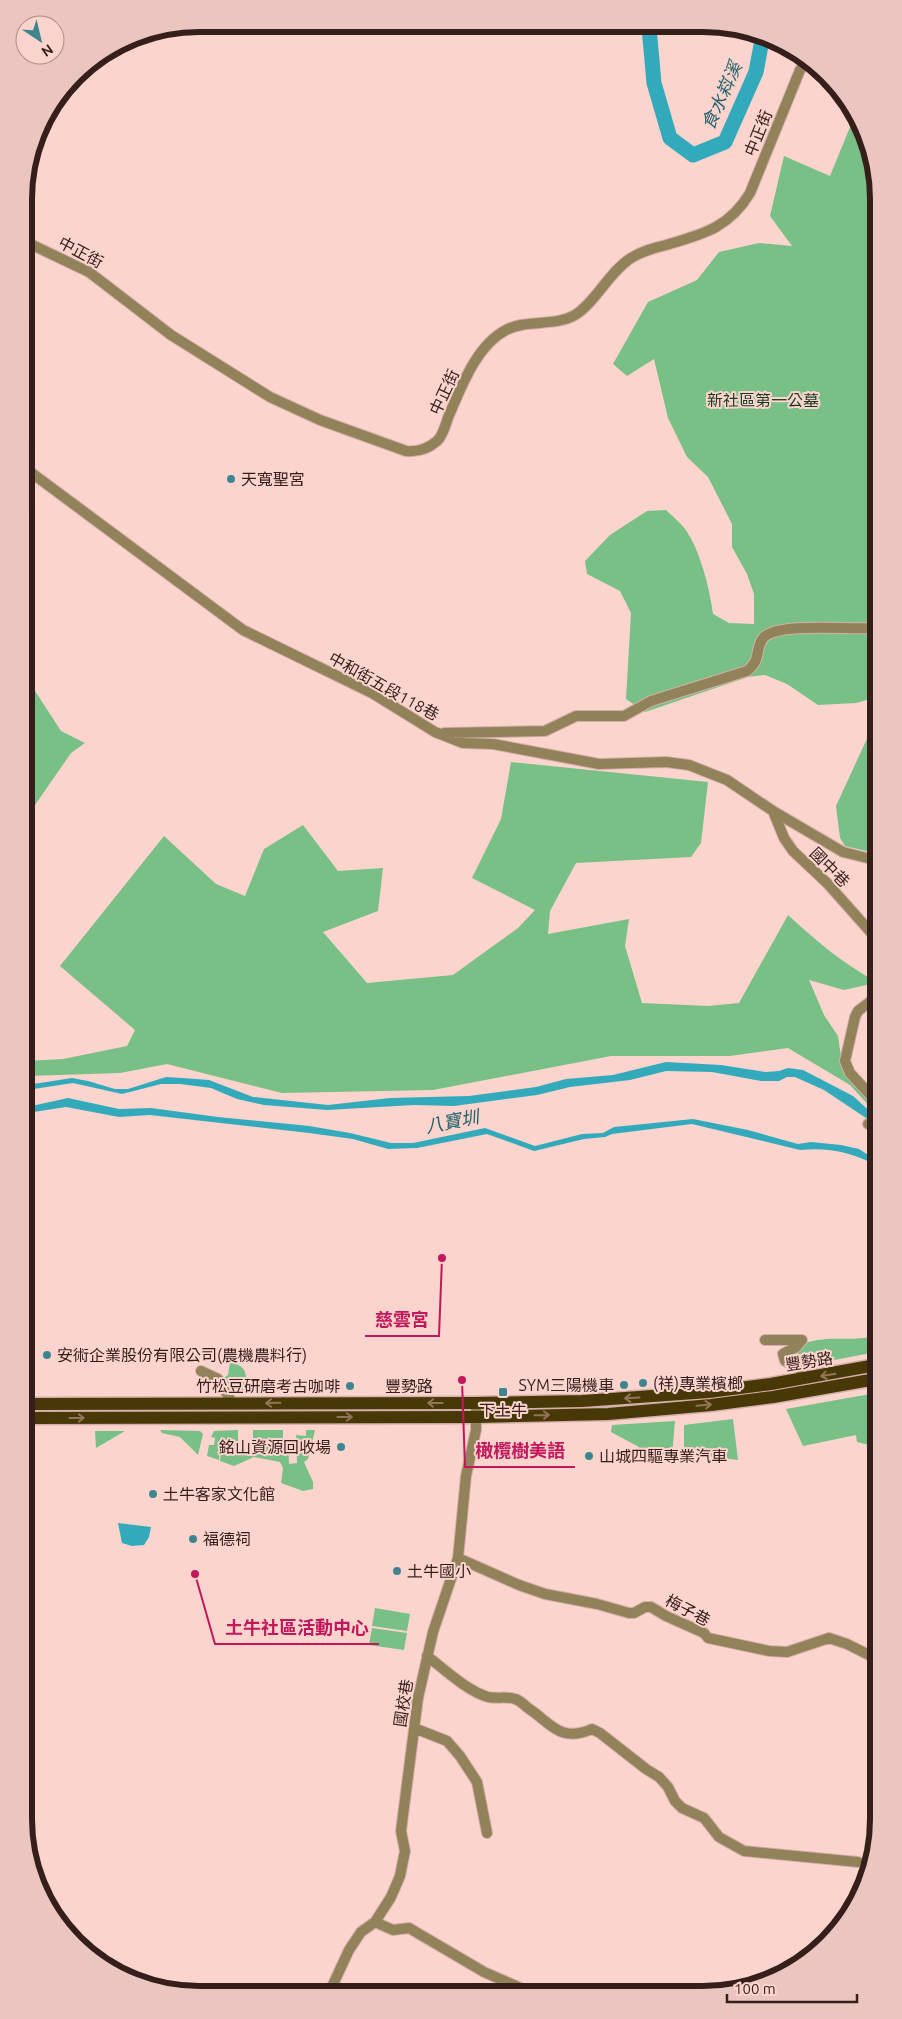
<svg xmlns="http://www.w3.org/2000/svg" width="902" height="2019" viewBox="0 0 902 2019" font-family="Ubuntu,'Noto Sans TC',sans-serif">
<rect width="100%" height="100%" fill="#fbd4ce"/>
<path fill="#78c085" d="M 855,115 L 872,154 L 874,698 L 856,703 L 818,705 L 787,684 L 765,675 L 748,677 L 645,712 L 626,699 L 631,613 L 620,591 L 587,574 L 585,561 L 610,535 L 647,511 L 666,510 C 672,516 680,522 685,529 C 700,549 710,590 713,614 L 729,623 L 754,624 L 754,594 L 747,574 L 732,547 L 732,524 L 708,477 L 687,457 L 668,418 L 654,359 L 627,376 L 613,364 L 648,302 L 697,280 L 719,252 L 759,243 L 792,246 L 770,216 L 784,156 L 830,176 Z
M 26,677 L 61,731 L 85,743 L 71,753 L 26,818 Z
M 874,729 L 875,853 L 845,846 L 840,838 L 836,806 L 871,730 Z
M 511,762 L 708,782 L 701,843 L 691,857 L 576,863 L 550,911 L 548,934 L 629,919 L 625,946 L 642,1003 L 708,1006 L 739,1003 L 788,915 C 815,940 842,963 875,981 L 875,983 L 844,990 L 809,980 L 824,1015 L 838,1036 L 843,1070 L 873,1104 L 873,1110 L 850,1085 L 788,1048 L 730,1056 L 611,1056 L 433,1090 L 282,1093 L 167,1064 L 120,1073 L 27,1076 L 27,1061 L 63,1059 L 127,1046 L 135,1030 L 60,966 L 164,836 L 216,884 L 245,896 L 264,849 L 303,825 L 338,871 L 383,868 L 378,911 L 323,932 L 367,983 L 453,975 L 518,928 L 535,910 L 472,878 L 501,819 Z
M 876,1336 L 876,1352 L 803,1366 L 787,1358 C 792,1353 798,1345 805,1343 C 828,1335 853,1342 876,1336 Z
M 230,1362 C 252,1368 242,1376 250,1390 L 230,1391 L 222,1379 L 228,1375 Z
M 876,1393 L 877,1447 L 857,1442 L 856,1435 L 803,1446 L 786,1409 Z
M 733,1419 L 738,1460 L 684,1453 L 684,1425 Z
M 675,1421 L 672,1456 L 662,1455 L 660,1462 L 638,1461 L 639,1447 L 611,1432 L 612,1425 Z
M 160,1430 L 200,1431 L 203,1434 L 198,1455 L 180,1437 L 162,1433 Z
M 238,1430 L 238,1452 L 220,1450 L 219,1460 L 207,1456 L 209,1445 L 214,1445 L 215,1438 L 211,1437 L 214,1431 Z
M 253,1430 L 283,1430 L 283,1438 L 288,1438 L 289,1464 L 297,1463 L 296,1435 L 306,1436 L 306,1430 L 315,1430 L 308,1459 L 304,1462 L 313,1482 L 313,1489 L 303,1491 L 281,1483 L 283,1468 L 280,1462 L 254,1457 L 234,1466 L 220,1461 L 221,1451 L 253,1456 Z
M 95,1431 L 125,1431 L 96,1448 Z
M 375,1608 L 410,1614 L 407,1631 L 372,1626 Z
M 372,1628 L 407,1633 L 404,1650 L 369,1645 Z"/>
<path fill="#32aabb" d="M 666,1062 L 721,1065 L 766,1072 L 779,1071 L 788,1068 L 803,1070 L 853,1096 L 875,1116 L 875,1124 L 824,1090 L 795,1077 L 787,1077 L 779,1081 L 761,1081 L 712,1072 L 666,1071 L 630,1080 L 570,1087 L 537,1095 L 454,1106 L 414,1105 L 327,1110 L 264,1105 L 237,1099 L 211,1088 L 180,1084 L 161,1084 L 122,1094 L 73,1083 L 27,1090 L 27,1085 L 72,1078 L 88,1081 L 115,1089 L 128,1089 L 166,1077 L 183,1078 L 209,1080 L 253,1097 L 328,1105 L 390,1098 L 469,1096 L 536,1087 L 566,1079 L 613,1075 Z
M 68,1098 L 119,1109 L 151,1108 L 218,1117 L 309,1126 L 350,1133 L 391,1143 L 413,1143 L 485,1128 L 535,1146 L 582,1134 L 603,1133 L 614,1127 L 693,1119 L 748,1130 L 798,1144 L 811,1142 L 841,1145 L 859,1149 L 876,1160 L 876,1165 C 852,1152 827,1147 800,1150 L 692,1124 L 612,1134 L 605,1137 L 584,1139 L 534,1151 L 487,1134 L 417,1148 L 388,1149 L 353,1139 L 309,1133 L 150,1115 L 119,1117 L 66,1107 L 27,1113 L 27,1107 Z
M 118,1523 L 151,1527 L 149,1537 L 144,1545 L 132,1546 L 122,1543 Z"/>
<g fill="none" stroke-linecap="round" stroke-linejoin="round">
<path stroke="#32aabb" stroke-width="15" d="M 649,27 L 654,83 L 670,138 L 693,155 L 725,142 L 756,72 L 762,40"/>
<defs>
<path id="minor" d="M 25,468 L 243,630 L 372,693 L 435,732 L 463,743 L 493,744 L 599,764 L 666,762 L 689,765 L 727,780 L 773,811 L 843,852 L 875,860
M 444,733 L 545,731 L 576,716 L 624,716 L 651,701 L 747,671 C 750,669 753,665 755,662 C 759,654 757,644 764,637 C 781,622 849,630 874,628
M 773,811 L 784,838 L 793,851 L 827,883 L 875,937
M 875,998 L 858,1011 L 855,1017 L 845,1061 L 850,1073 L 875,1100
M 868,1124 L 875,1119
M 765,1340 L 802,1340 L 796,1347 L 783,1354 L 785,1361 L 796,1365 L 799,1369
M 201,1371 L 218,1379 L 233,1404
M 458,1558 L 519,1585 L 545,1594 L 597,1604 L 629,1613 L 634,1613 L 645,1607 L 651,1607 L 666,1616 L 704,1633 L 708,1638 L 769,1651 L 787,1652 L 829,1638 L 847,1644 L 877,1659
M 427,1656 C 444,1669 467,1691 488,1697 C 497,1699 507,1696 515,1699 C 520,1700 524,1705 528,1708 C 552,1724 560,1743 592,1729 L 600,1733 L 646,1769 L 659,1777 L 668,1787 L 675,1801 L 682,1808 L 704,1818 L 719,1837 L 744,1851 L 858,1862
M 414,1728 L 447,1741 L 460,1756 L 477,1782 L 487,1833
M 375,1922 L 393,1930 L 409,1928 L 484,1972 L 525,1990
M 330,1991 L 349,1950 L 361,1932 L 375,1922 L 391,1897 L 400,1876 L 405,1851 L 401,1831 L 418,1698 L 433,1632 L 458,1558 L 466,1476 L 476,1430 L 476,1403"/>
<path id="tertiary" d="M 24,241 L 89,272 L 171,335 L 270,397 L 320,420 L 406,451 C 417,452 428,449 437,441 C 444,435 446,421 450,413 C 462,385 477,345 506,330 C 527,319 554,327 575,315 C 595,303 609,272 631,258 C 642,251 654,248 666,245 C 703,234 729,228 750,193 L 800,70 L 807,62"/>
<path id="primary" d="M 28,1404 L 476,1403 L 582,1401 L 709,1392 L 771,1384 L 876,1365
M 28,1418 L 476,1417 L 608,1414 L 711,1405 L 773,1397 L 876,1379"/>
</defs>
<use href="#minor" stroke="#d4b0aa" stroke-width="12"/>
<use href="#tertiary" stroke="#d4b0aa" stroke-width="12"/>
<use href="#primary" stroke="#d4b0aa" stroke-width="15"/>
<use href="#minor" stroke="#92825a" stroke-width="10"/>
<use href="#tertiary" stroke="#92825a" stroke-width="10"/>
<use href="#primary" stroke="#493807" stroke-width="12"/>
</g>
<defs><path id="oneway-shaft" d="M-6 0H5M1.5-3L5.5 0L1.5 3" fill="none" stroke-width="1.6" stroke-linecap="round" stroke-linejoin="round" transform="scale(1.25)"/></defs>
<g stroke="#907657">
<use href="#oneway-shaft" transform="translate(828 1375) rotate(171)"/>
<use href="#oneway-shaft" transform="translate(632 1398) rotate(177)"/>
<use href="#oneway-shaft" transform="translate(273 1403) rotate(179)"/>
<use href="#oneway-shaft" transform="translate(435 1403) rotate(-180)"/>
<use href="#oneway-shaft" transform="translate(704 1405) rotate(-5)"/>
<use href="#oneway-shaft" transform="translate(542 1415) rotate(-1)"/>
<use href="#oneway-shaft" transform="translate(345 1417)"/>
<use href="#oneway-shaft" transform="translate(77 1418)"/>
</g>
<g fill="#3f8590" stroke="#fbd4ce" stroke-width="2">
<circle cx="231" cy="479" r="5"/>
<circle cx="47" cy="1355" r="5"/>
<circle cx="643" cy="1383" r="5"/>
<circle cx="624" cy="1385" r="5"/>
<circle cx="350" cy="1386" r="5"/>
<rect x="498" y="1387" width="10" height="10" rx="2.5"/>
<circle cx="341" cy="1447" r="5"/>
<circle cx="589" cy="1456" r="5"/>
<circle cx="153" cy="1494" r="5"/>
<circle cx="193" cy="1539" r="5"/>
<circle cx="397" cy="1571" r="5"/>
</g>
<g text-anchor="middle" stroke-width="4" stroke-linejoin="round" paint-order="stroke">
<g font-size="16" fill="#361f1b" stroke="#fbd4ce">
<text transform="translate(758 133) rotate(-68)" y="6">中正街</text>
<text transform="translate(81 252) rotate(28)" y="6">中正街</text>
<text transform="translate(444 392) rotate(-65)" y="6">中正街</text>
<text transform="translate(384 686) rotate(29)" y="6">中和街五段118巷</text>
<text transform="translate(830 867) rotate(45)" y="6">國中巷</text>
<text transform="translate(809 1361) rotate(-9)" y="6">豐勢路</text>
<text x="409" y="1392">豐勢路</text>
<text transform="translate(688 1610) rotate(28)" y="6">梅子巷</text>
<text transform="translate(403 1703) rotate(-81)" y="6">國校巷</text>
</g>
<g font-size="16" fill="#163a1e" stroke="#fbd4ce">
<text x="763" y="406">新社區第一公墓</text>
</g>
<g font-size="16" fill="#361f1b" stroke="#fbd4ce" text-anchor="start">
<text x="241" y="485">天寬聖宮</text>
<text x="57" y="1361">安術企業股份有限公司(農機農料行)</text>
<text x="653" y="1389">(祥)專業檳榔</text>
<text x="614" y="1391" text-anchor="end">SYM三陽機車</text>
<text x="340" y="1392" text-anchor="end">竹松豆研磨考古咖啡</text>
<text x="503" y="1416" text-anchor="middle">下土牛</text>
<text x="331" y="1453" text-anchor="end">銘山資源回收場</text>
<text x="599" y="1462">山城四驅專業汽車</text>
<text x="163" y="1500">土牛客家文化館</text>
<text x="203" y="1545">福德祠</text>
<text x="407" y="1577">土牛國小</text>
</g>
<g font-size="18" font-style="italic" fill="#23626b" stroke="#fbd4ce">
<text transform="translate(722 96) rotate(-66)" y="6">食水嵙溪</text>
<text transform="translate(452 1122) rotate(-11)" y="6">八寶圳</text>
</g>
</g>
<path d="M0 0H902V2019H0ZM199 32H703A167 167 0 0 1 870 199V1819A167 167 0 0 1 703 1986H199A167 167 0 0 1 32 1819V199A167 167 0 0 1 199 32Z" fill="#ebc6c0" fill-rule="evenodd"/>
<path fill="none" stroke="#361f1b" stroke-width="6" d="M199 32H703A167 167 0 0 1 870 199V1819A167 167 0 0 1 703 1986H199A167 167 0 0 1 32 1819V199A167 167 0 0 1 199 32Z"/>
<path fill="none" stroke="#c2185b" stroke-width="2" d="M442 1258L439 1336H365M462 1380L465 1467H575M195 1574L215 1644H379"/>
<g fill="#c2185b" stroke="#fbd4ce" stroke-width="2">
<circle cx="442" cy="1258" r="5"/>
<circle cx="462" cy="1380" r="5"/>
<circle cx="195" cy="1574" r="5"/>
</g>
<g font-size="18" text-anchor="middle" font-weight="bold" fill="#c2185b" stroke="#fbd4ce" stroke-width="4" stroke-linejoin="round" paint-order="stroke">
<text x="402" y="1326">慈雲宮</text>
<text x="520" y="1457">橄欖樹美語</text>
<text x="297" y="1634">土牛社區活動中心</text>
</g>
<g transform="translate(40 40) rotate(145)"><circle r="24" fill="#fbd4ce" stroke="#ac8c86"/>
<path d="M0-4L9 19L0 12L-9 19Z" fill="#3f8590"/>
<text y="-8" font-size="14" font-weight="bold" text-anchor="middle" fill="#361f1b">N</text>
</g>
<path d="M727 1994v8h130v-8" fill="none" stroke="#361f1b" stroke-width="2.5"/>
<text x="734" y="1994" font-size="15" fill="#361f1b" stroke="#fbd4ce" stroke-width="4" paint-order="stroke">100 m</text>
</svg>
